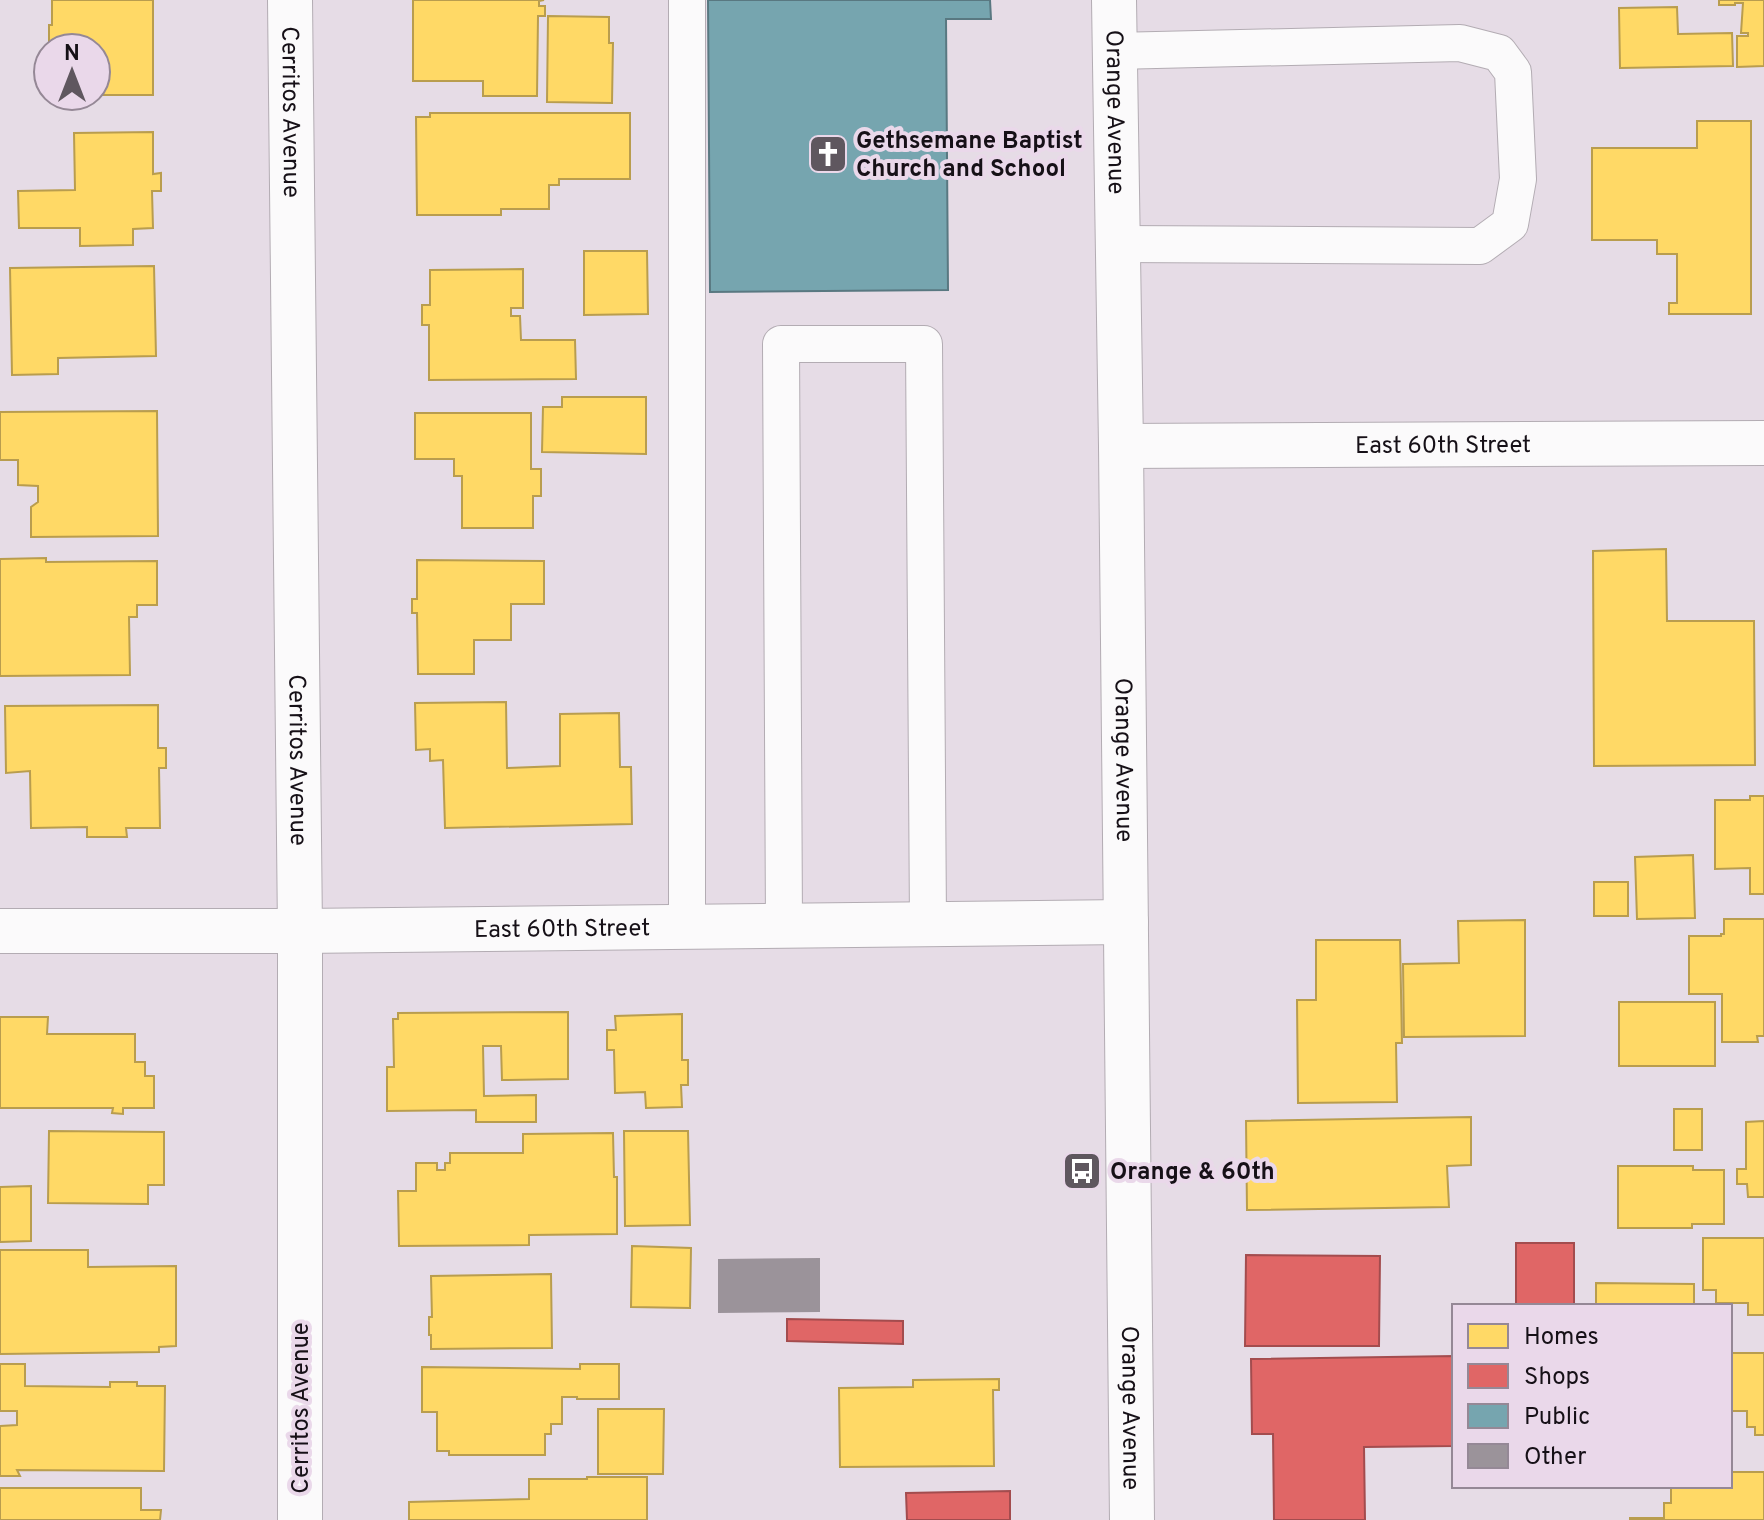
<svg xmlns="http://www.w3.org/2000/svg" width="1764" height="1520" viewBox="0 0 1764 1520" font-family="Overpass,sans-serif">
<rect width="100%" height="100%" fill="#e6dce6"/>
<path fill="#ffd966" stroke="#b99d4e" stroke-width="2" d="M 52,0 L 153,0 L 153,95 L 96,95 L 96,48 L 49,48 L 49,25 L 52,25 Z
M 413,0 L 544,0 L 539,1 L 539,6 L 545,6 L 545,16 L 538,16 L 537,96 L 483,96 L 483,81 L 413,81 Z
M 1719,0 L 1764,0 L 1764,66 L 1737,67 L 1737,36 L 1748,36 L 1748,33 L 1741,33 L 1743,3 L 1735,3 L 1735,5 L 1719,5 Z
M 1677,7 L 1678,34 L 1732,33 L 1733,66 L 1620,68 L 1619,8 Z
M 548,16 L 609,17 L 609,43 L 613,43 L 612,103 L 547,102 Z
M 42,50 L 48,50 L 48,64 L 42,64 Z
M 430,113 L 630,113 L 630,179 L 559,179 L 559,185 L 549,185 L 549,209 L 501,209 L 501,215 L 417,215 L 416,117 L 430,117 Z
M 1697,121 L 1751,121 L 1751,314 L 1669,314 L 1669,303 L 1677,303 L 1677,254 L 1657,254 L 1657,240 L 1592,240 L 1592,148 L 1697,148 Z
M 153,132 L 153,174 L 161,173 L 161,191 L 152,191 L 153,228 L 133,229 L 133,245 L 80,246 L 80,228 L 19,228 L 18,191 L 75,190 L 74,133 Z
M 584,251 L 647,251 L 648,314 L 584,315 Z
M 154,266 L 156,356 L 58,358 L 58,374 L 12,375 L 10,268 Z
M 523,269 L 523,308 L 511,308 L 511,316 L 520,316 L 521,340 L 575,340 L 576,379 L 429,380 L 429,325 L 422,325 L 422,305 L 430,305 L 430,270 Z
M 562,397 L 646,397 L 646,454 L 542,452 L 543,407 L 562,407 Z
M 157,411 L 158,536 L 31,537 L 31,507 L 38,502 L 38,486 L 18,485 L 18,460 L 0,460 L 0,412 Z
M 415,413 L 531,413 L 531,469 L 541,469 L 541,496 L 533,496 L 533,528 L 462,528 L 462,476 L 454,476 L 454,459 L 415,459 Z
M 1666,549 L 1667,621 L 1754,621 L 1755,765 L 1594,766 L 1593,551 Z
M 46,558 L 46,562 L 157,561 L 157,605 L 137,605 L 137,617 L 129,617 L 130,675 L 0,676 L 0,559 Z
M 417,560 L 544,561 L 544,604 L 511,604 L 511,640 L 474,640 L 474,674 L 418,674 L 417,613 L 412,613 L 412,599 L 417,599 Z
M 506,702 L 507,768 L 560,766 L 560,714 L 619,713 L 620,767 L 631,767 L 632,824 L 445,828 L 443,760 L 430,761 L 430,749 L 416,750 L 415,703 Z
M 158,705 L 158,748 L 166,748 L 166,768 L 159,768 L 160,828 L 126,828 L 127,837 L 87,837 L 87,827 L 31,828 L 30,771 L 6,773 L 5,706 Z
M 1750,796 L 1764,796 L 1764,894 L 1750,894 L 1750,868 L 1715,869 L 1715,800 L 1750,800 Z
M 1693,855 L 1695,918 L 1637,919 L 1635,857 Z
M 1594,882 L 1628,882 L 1628,916 L 1594,916 Z
M 1724,919 L 1764,919 L 1764,1036 L 1757,1036 L 1758,1042 L 1722,1042 L 1722,994 L 1689,994 L 1689,936 L 1721,936 L 1721,934 L 1724,934 Z
M 1525,920 L 1525,1036 L 1404,1037 L 1403,964 L 1459,963 L 1458,921 Z
M 1316,940 L 1400,940 L 1402,1043 L 1396,1043 L 1397,1102 L 1298,1103 L 1297,1000 L 1316,1000 Z
M 1619,1002 L 1715,1002 L 1715,1066 L 1619,1066 Z
M 568,1012 L 568,1079 L 502,1080 L 501,1046 L 483,1046 L 484,1096 L 536,1095 L 536,1122 L 476,1122 L 476,1110 L 387,1111 L 387,1067 L 394,1067 L 393,1019 L 398,1019 L 398,1013 Z
M 682,1014 L 682,1060 L 688,1060 L 688,1085 L 681,1085 L 682,1107 L 646,1108 L 645,1092 L 615,1093 L 614,1050 L 607,1050 L 607,1030 L 616,1030 L 615,1016 Z
M 0,1017 L 48,1017 L 47,1034 L 135,1034 L 135,1062 L 145,1062 L 145,1076 L 154,1076 L 154,1108 L 123,1108 L 123,1114 L 112,1113 L 113,1108 L 0,1108 Z
M 1674,1109 L 1702,1109 L 1702,1150 L 1674,1150 Z
M 1471,1117 L 1471,1165 L 1447,1166 L 1449,1207 L 1247,1210 L 1246,1121 Z
M 1764,1121 L 1764,1197 L 1748,1197 L 1747,1184 L 1737,1184 L 1737,1169 L 1746,1169 L 1746,1122 Z
M 49,1131 L 164,1132 L 164,1185 L 148,1185 L 148,1204 L 48,1203 Z
M 624,1131 L 688,1131 L 690,1225 L 625,1226 Z
M 613,1133 L 614,1177 L 617,1177 L 617,1234 L 529,1235 L 529,1245 L 399,1246 L 398,1191 L 416,1191 L 416,1163 L 437,1163 L 437,1170 L 445,1170 L 445,1163 L 450,1163 L 450,1153 L 523,1153 L 523,1134 Z
M 1618,1166 L 1693,1166 L 1693,1170 L 1724,1170 L 1724,1224 L 1692,1224 L 1692,1228 L 1618,1228 Z
M 31,1186 L 31,1241 L 0,1242 L 0,1187 Z
M 1703,1238 L 1764,1238 L 1764,1315 L 1748,1315 L 1748,1303 L 1716,1303 L 1716,1290 L 1703,1290 Z
M 632,1246 L 691,1248 L 690,1308 L 631,1307 Z
M 0,1250 L 88,1250 L 88,1267 L 176,1266 L 176,1346 L 159,1347 L 159,1352 L 0,1354 Z
M 551,1274 L 552,1348 L 431,1349 L 431,1335 L 429,1335 L 429,1317 L 432,1317 L 431,1276 Z
M 1596,1283 L 1694,1284 L 1694,1306 L 1596,1306 Z
M 1730,1353 L 1764,1353 L 1764,1435 L 1755,1435 L 1755,1427 L 1747,1427 L 1747,1411 L 1730,1411 Z
M 0,1364 L 25,1364 L 25,1386 L 110,1387 L 110,1382 L 137,1382 L 137,1386 L 165,1386 L 164,1471 L 17,1470 L 20,1476 L 0,1476 L 0,1426 L 17,1425 L 17,1411 L 0,1411 Z
M 580,1364 L 619,1364 L 619,1399 L 577,1399 L 577,1397 L 562,1397 L 562,1424 L 551,1424 L 551,1434 L 545,1434 L 545,1455 L 449,1455 L 449,1451 L 437,1451 L 437,1412 L 422,1412 L 422,1367 L 580,1369 Z
M 999,1379 L 999,1390 L 993,1390 L 994,1466 L 840,1467 L 839,1388 L 913,1387 L 913,1380 Z
M 598,1409 L 664,1409 L 663,1474 L 598,1474 Z
M 1730,1472 L 1764,1472 L 1764,1520 L 1630,1520 L 1630,1518 L 1664,1518 L 1664,1503 L 1671,1503 L 1671,1486 L 1730,1486 Z
M 587,1477 L 647,1477 L 647,1520 L 409,1520 L 409,1502 L 529,1499 L 529,1479 L 587,1479 Z
M 0,1488 L 141,1488 L 141,1510 L 161,1510 L 160,1520 L 0,1520 Z"/>
<path fill="#e06666" stroke="#a34c4e" stroke-width="2" d="M 1516,1243 L 1574,1243 L 1574,1306 L 1516,1306 Z
M 1246,1255 L 1380,1256 L 1379,1346 L 1245,1346 Z
M 787,1319 L 903,1321 L 903,1344 L 787,1341 Z
M 1454,1356 L 1454,1446 L 1364,1447 L 1365,1520 L 1274,1520 L 1273,1434 L 1252,1434 L 1251,1359 Z
M 1010,1491 L 1010,1520 L 907,1520 L 906,1493 Z"/>
<path fill="#76a5af" stroke="#597881" stroke-width="2" d="M 708,0 L 990,0 L 991,19 L 946,19 L 948,290 L 710,292 Z"/>
<path fill="#9b939a" d="M 820,1258 L 820,1312 L 718,1313 L 718,1259 Z"/>
<g fill="none" stroke-linecap="round" stroke-linejoin="round">
<defs>
<path id="service" d="M 687,0 L 687,925
M 1114,51 L 1460,43 L 1499,53 L 1513,72 L 1518,179 L 1510,224 L 1480,246 L 1118,244
M 784,924 L 781,344 L 924,344 L 928,923"/>
<g id="minor">
<path id="s1" d="M 290,0 L 300,931 L 300,1520"/>
<path id="s2" d="M 1121,446 L 1764,443"/>
<path id="s3" d="M 0,931 L 300,931 L 1126,922"/>
</g>
<g id="tertiary">
<path id="s4" d="M 1114,0 L 1121,446 L 1132,1520"/>
</g>
</defs>
<use href="#service" stroke="#b3acb3" stroke-width="38"/>
<use href="#minor" stroke="#b3acb3" stroke-width="46"/>
<use href="#tertiary" stroke="#b3acb3" stroke-width="46"/>
<use href="#service" stroke="#fbfafb" stroke-width="36"/>
<use href="#minor" stroke="#fbfafb" stroke-width="44"/>
<use href="#tertiary" stroke="#fbfafb" stroke-width="44"/>
</g>
<defs>
<symbol id="church-square" viewBox="-11 -11 22 22"><rect x="-9" y="-9" width="18" height="18" rx="4" fill="#5f575f" stroke="#ead8ea"/><path d="M-1.2-6h2.4v3.5h3.3v2.4h-3.3V6h-2.4V-.1h-3.3v-2.4h3.3Z" fill="#fff"/></symbol>
<symbol id="bus-square" viewBox="-11 -11 22 22"><rect x="-9" y="-9" width="18" height="18" rx="4" fill="#5f575f" stroke="#ead8ea"/><path d="M-5-6H5V4H4V6H2V4H-2V6H-4V4H-5ZM-3.5-4V0h7V-4ZM-3.5 1.2v1.5H-2V1.2ZM2 1.2v1.5H3.5V1.2Z" fill="#fff"/></symbol>
</defs>
<g fill-rule="evenodd">
<use href="#church-square" x="806" y="132" width="44" height="44"/>
<use href="#bus-square" x="1060" y="1149" width="44" height="44"/>
</g>
<g text-anchor="middle" stroke-width="8" stroke-linejoin="round" paint-order="stroke">
<g font-size="24" fill="#161017" stroke="#ead8ea">
<text dy="8" stroke="none"><textPath href="#s1" startOffset="112">Cerritos Avenue</textPath></text>
<text dy="8" stroke="none"><textPath href="#s4" startOffset="112">Orange Avenue</textPath></text>
<text dy="8" stroke="none"><textPath href="#s2" startOffset="322">East 60th Street</textPath></text>
<text dy="8" stroke="none"><textPath href="#s1" startOffset="760">Cerritos Avenue</textPath></text>
<text dy="8" stroke="none"><textPath href="#s4" startOffset="760">Orange Avenue</textPath></text>
<text dy="8" stroke="none"><textPath href="#s3" startOffset="562">East 60th Street</textPath></text>
<text transform="translate(300 1408) rotate(-90)" y="8">Cerritos Avenue</text>
<text dy="8" stroke="none"><textPath href="#s4" startOffset="1408">Orange Avenue</textPath></text>
</g>
<g font-size="24" font-weight="bold" fill="#161017" stroke="#ead8ea" text-anchor="start">
<text x="856" y="148">Gethsemane Baptist<tspan x="856" dy="28">Church and School</tspan></text>
<text x="1110" y="1179">Orange &amp; 60th</text>
</g>
</g>
<rect x="1452" y="1304" width="280" height="184" fill="#ead8ea" stroke="#958896" stroke-width="2"/>
<rect x="1468" y="1324" width="40" height="24" fill="#ffd966" stroke="#958896" stroke-width="2"/>
<text x="1524" y="1344" font-size="24" fill="#161017">Homes</text>
<rect x="1468" y="1364" width="40" height="24" fill="#e06666" stroke="#958896" stroke-width="2"/>
<text x="1524" y="1384" font-size="24" fill="#161017">Shops</text>
<rect x="1468" y="1404" width="40" height="24" fill="#76a5af" stroke="#958896" stroke-width="2"/>
<text x="1524" y="1424" font-size="24" fill="#161017">Public</text>
<rect x="1468" y="1444" width="40" height="24" fill="#9b939a" stroke="#958896" stroke-width="2"/>
<text x="1524" y="1464" font-size="24" fill="#161017">Other</text>
<g transform="translate(72 72)"><circle r="38" fill="#ead8ea" stroke="#958896" stroke-width="2"/>
<path d="M0-6L14 30L0 20L-14 30Z" fill="#5f575f"/>
<text y="-12" font-size="22" font-weight="bold" text-anchor="middle" fill="#161017">N</text>
</g>
</svg>
